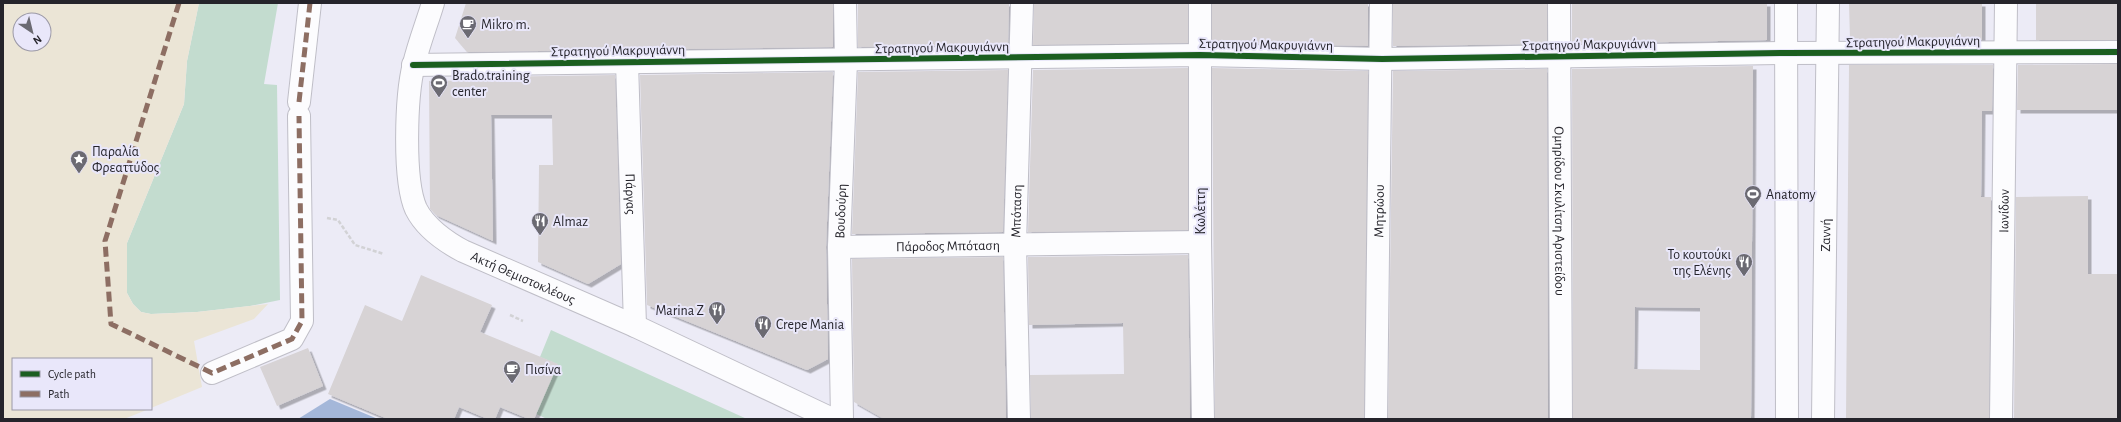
<svg xmlns="http://www.w3.org/2000/svg" width="2121" height="422" viewBox="0 0 2121 422" font-family="'Alegreya Sans',sans-serif">
<defs>
<filter id="shadow"><feDropShadow dx="3.5" dy="3.5" stdDeviation="0" flood-color="#0004"/></filter>
</defs>
<rect width="100%" height="100%" fill="#ecebf6"/>
<path fill="#c3dccf" d="M 199,3 L 278,3 L 264,84 L 277,85 L 280,300 L 250,306 L 197,312 L 151,314 L 141,312 L 133,304 L 127,293 L 127,243 L 184,104 L 187,61 Z
M 551,330 L 747,419 L 547,419 L 536,414 L 557,364 L 540,357 Z"/>
<path fill="#ebe5d6" fill-rule="evenodd" d="M 3,3 L 199,3 L 187,61 L 184,104 L 127,243 L 127,293 L 133,304 L 141,312 L 151,314 L 197,312 L 268,304 L 254,319 L 194,341 L 202,387 L 151,408 L 151,359 L 13,359 L 13,409 L 149,409 L 124,419 L 3,419 ZM 20,20 L 44,20 L 44,44 L 20,44 Z"/>
<path fill="#a4b7d9" d="M 330,399 L 378,419 L 298,419 Z"/>
<path fill="#d7d3d5" fill-rule="evenodd" filter="url(#shadow)" d="M 466,3 L 833,3 L 833,47 L 467,52 L 455,38 Z
M 858,3 L 1009,3 L 1008,45 L 858,47 Z
M 1034,3 L 1188,3 L 1188,43 L 1033,45 Z
M 1212,3 L 1368,3 L 1368,46 L 1212,43 Z
M 1393,3 L 1547,3 L 1547,44 L 1393,46 Z
M 1572,3 L 1767,3 L 1767,40 L 1572,44 Z
M 1849,3 L 1982,3 L 1982,40 L 1850,40 Z
M 2036,3 L 2118,3 L 2118,40 L 2036,40 Z
M 2118,64 L 2118,110 L 2017,110 L 2018,65 Z
M 1849,65 L 1993,65 L 1992,111 L 1982,111 L 1981,197 L 1991,197 L 1989,419 L 1846,419 Z
M 1753,66 L 1751,419 L 1573,419 L 1572,69 ZM 1635,307 L 1700,308 L 1700,370 L 1634,369 Z
M 1188,68 L 1188,230 L 1028,232 L 1033,70 Z
M 1212,68 L 1368,71 L 1364,419 L 1215,419 Z
M 1547,69 L 1548,419 L 1388,419 L 1393,71 Z
M 1008,70 L 1003,232 L 852,234 L 858,72 Z
M 833,72 L 826,247 L 828,359 L 807,370 L 647,305 L 640,75 Z
M 615,75 L 621,264 L 588,284 L 538,262 L 539,165 L 553,165 L 552,115 L 491,115 L 493,241 L 436,215 L 430,209 L 429,81 L 492,80 L 489,77 Z
M 2088,196 L 2088,274 L 2118,274 L 2118,419 L 2014,419 L 2016,197 Z
M 1188,255 L 1190,419 L 1031,419 L 1030,375 L 1124,374 L 1123,323 L 1029,325 L 1028,257 Z
M 1003,257 L 1006,419 L 884,419 L 854,402 L 852,259 Z
M 421,275 L 492,305 L 480,332 L 558,364 L 534,419 L 529,419 L 500,407 L 495,419 L 488,419 L 459,407 L 454,419 L 388,419 L 328,394 L 365,305 L 402,321 Z
M 308,348 L 323,386 L 277,406 L 260,367 Z"/>
<g fill="none" stroke-linecap="round" stroke-linejoin="round">
<defs>
<g id="street">
<path d="M 1200,3 L 1200,242 L 1203,419"/>
<path id="s1" d="M 1559,3 L 1561,419"/>
<path id="s2" d="M 627,62 L 635,326"/>
<path d="M 413,65 L 1200,55 L 1382,59 L 1785,53 L 2118,52"/>
<path d="M 299,102 L 310,3"/>
<path id="s3" d="M 839,247 L 1200,242"/>
<path d="M 212,373 L 292,339 L 302,321 L 299,116"/>
<path id="s4" d="M 842,419 L 839,247 L 846,61 L 845,3"/>
<path id="s5" d="M 1019,419 L 1015,245 L 1022,3"/>
<path id="s6" d="M 1376,419 L 1381,3"/>
<path id="s7" d="M 2001,419 L 2006,3"/>
</g>
<g id="secondary">
<path id="s8" d="M 433,3 C 427,23 419,43 414,64 C 406,95 403,180 416,209 C 425,227 446,242 463,251 L 635,326 L 832,419"/>
<path d="M 1786,3 L 1787,419"/>
<path id="s9" d="M 1823,419 L 1828,3"/>
</g>
</defs>
<use href="#street" stroke="#bfbec7" stroke-width="24"/>
<use href="#secondary" stroke="#bfbec7" stroke-width="24"/>
<path stroke="#d2d2d5" stroke-width="2.5" stroke-dasharray="4 2" stroke-linecap="butt" d="M 327,218 L 338,220 L 355,245 L 384,254
M 510,315 L 523,321"/>
<use href="#street" stroke="#fcfcfe" stroke-width="22"/>
<use href="#secondary" stroke="#fcfcfe" stroke-width="22"/>
<path stroke="#8d6e63" stroke-width="5" stroke-dasharray="10 5" stroke-linecap="butt" d="M 179,3 L 105,241 L 111,324 L 212,373 L 292,339 L 302,321 L 299,116
M 299,102 L 310,3"/>
<defs>
<path id="cycleway" d="M 413,65 L 1200,55 L 1382,59 L 1785,53 L 2118,52"/>
</defs>
<use href="#cycleway" stroke="#e9e7fa" stroke-width="8"/>
<use href="#cycleway" stroke="#1b5e20" stroke-width="6"/>
</g>
<defs>
<symbol id="cafe-pin" viewBox="-11 -11 22 30"><path d="M0 17L-7.5 6A9.5 9.5 0 1 1 7.5 6Z" fill="#6b6a72" stroke="#e9e7fa"/><path d="M-5.5-4.5H6V0H3Q3 3.5 0 3.5H-2.5Q-5.5 3.5-5.5 0ZM3-3.2v2h1.7v-2ZM-6 4.5H4V6H-6Z" fill="#fff"/></symbol>
<symbol id="stadium-pin" viewBox="-11 -11 22 30"><path d="M0 17L-7.5 6A9.5 9.5 0 1 1 7.5 6Z" fill="#6b6a72" stroke="#e9e7fa"/><path d="M0-5a6.5 5 0 1 0 0 10a6.5 5 0 1 0 0-10ZM-3.5-1.8h7v3.6h-7Z" fill="#fff"/></symbol>
<symbol id="sight-pin" viewBox="-11 -11 22 30"><path d="M0 17L-7.5 6A9.5 9.5 0 1 1 7.5 6Z" fill="#6b6a72" stroke="#e9e7fa"/><path d="M0-6L1.8-2.2L6-1.7L2.9 1.2L3.7 5.4L0 3.3L-3.7 5.4L-2.9 1.2L-6-1.7L-1.8-2.2Z" fill="#fff"/></symbol>
<symbol id="restaurant-pin" viewBox="-11 -11 22 30"><path d="M0 17L-7.5 6A9.5 9.5 0 1 1 7.5 6Z" fill="#6b6a72" stroke="#e9e7fa"/><path d="M-5-6h1v4h1v-4h1v4h1v-4h1v5L-1.5 .5V6h-2V.5L-5-1ZM5-6V6H3V1.5H1.5Q1.5-4 5-6Z" fill="#fff"/></symbol>
</defs>
<g fill-rule="evenodd">
<use href="#cafe-pin" x="458" y="14" width="20" height="27"/>
<use href="#stadium-pin" x="429" y="73" width="20" height="27"/>
<use href="#sight-pin" x="69" y="149" width="20" height="27"/>
<use href="#stadium-pin" x="1743" y="184" width="20" height="27"/>
<use href="#restaurant-pin" x="530" y="211" width="20" height="27"/>
<use href="#restaurant-pin" x="1734" y="252" width="20" height="27"/>
<use href="#restaurant-pin" x="707" y="300" width="20" height="27"/>
<use href="#restaurant-pin" x="753" y="314" width="20" height="27"/>
<use href="#cafe-pin" x="502" y="359" width="20" height="27"/>
</g>
<g text-anchor="middle" stroke-width="4" stroke-linejoin="round" paint-order="stroke">
<g font-size="14" fill="#25242b" stroke="#e9e7fa" text-anchor="start">
<text x="481" y="29">Mikro m.</text>
<text x="452" y="80">Brado.training<tspan x="452" dy="16">center</tspan></text>
<text x="92" y="156">Παραλία<tspan x="92" dy="16">Φρεαττύδος</tspan></text>
<text x="1766" y="199">Anatomy</text>
<text x="553" y="226">Almaz</text>
<text x="1731" y="259" text-anchor="end">Το κουτούκι<tspan x="1731" dy="16">της Ελένης</tspan></text>
<text x="704" y="315" text-anchor="end">Marina Z</text>
<text x="776" y="329">Crepe Mania</text>
<text x="525" y="374">Πισίνα</text>
</g>
<g font-size="14" fill="#25242b" stroke="#e9e7fa">
<text transform="translate(1913 41) rotate(-1)" y="5">Στρατηγού Μακρυγιάννη</text>
<text transform="translate(1266 44) rotate(1)" y="5">Στρατηγού Μακρυγιάννη</text>
<text transform="translate(1589 44) rotate(-1)" y="5">Στρατηγού Μακρυγιάννη</text>
<text transform="translate(942 47) rotate(-1)" y="5">Στρατηγού Μακρυγιάννη</text>
<text transform="translate(618 50) rotate(-1)" y="5">Στρατηγού Μακρυγιάννη</text>
<text dy="5" stroke="none"><textPath href="#s2" startOffset="132">Πάργας</textPath></text>
<text dy="5" stroke="none"><textPath href="#s4" startOffset="208">Βουδούρη</textPath></text>
<text dy="5" stroke="none"><textPath href="#s5" startOffset="208">Μπόταση</textPath></text>
<text transform="translate(1200 211) rotate(-90)" y="5">Κωλέττη</text>
<text dy="5" stroke="none"><textPath href="#s6" startOffset="208">Μητρώου</textPath></text>
<text dy="5" stroke="none"><textPath href="#s1" startOffset="208">Ομηρίδου Σκυλίτση Αριστείδου</textPath></text>
<text dy="5" stroke="none"><textPath href="#s7" startOffset="208">Ιωνίδων</textPath></text>
<text dy="5" stroke="none"><textPath href="#s9" startOffset="184">Ζαννή</textPath></text>
<text dy="5" stroke="none"><textPath href="#s3" startOffset="109">Πάροδος Μπόταση</textPath></text>
<text dy="5" stroke="none"><textPath href="#s8" startOffset="340">Ακτή Θεμιστοκλέους</textPath></text>
</g>
</g>
<rect width="2121" height="422" fill="none" stroke="#25242b" stroke-width="8"/>
<rect x="12" y="358" width="140" height="52" fill="#e9e7fa" stroke="#9b99a7"/>
<rect x="20" y="371" width="20" height="6" fill="#1b5e20" stroke="#9b99a7"/>
<text x="48" y="378" font-size="12" fill="#25242b">Cycle path</text>
<rect x="20" y="391" width="20" height="6" fill="#8d6e63" stroke="#9b99a7"/>
<text x="48" y="398" font-size="12" fill="#25242b">Path</text>
<g transform="translate(32 32) rotate(145)"><circle r="19" fill="#e9e7fa" stroke="#9b99a7"/>
<path d="M0-3L7 15L0 10L-7 15Z" fill="#6b6a72"/>
<text y="-6" font-size="11" font-weight="bold" text-anchor="middle" fill="#25242b">N</text>
</g>
</svg>
